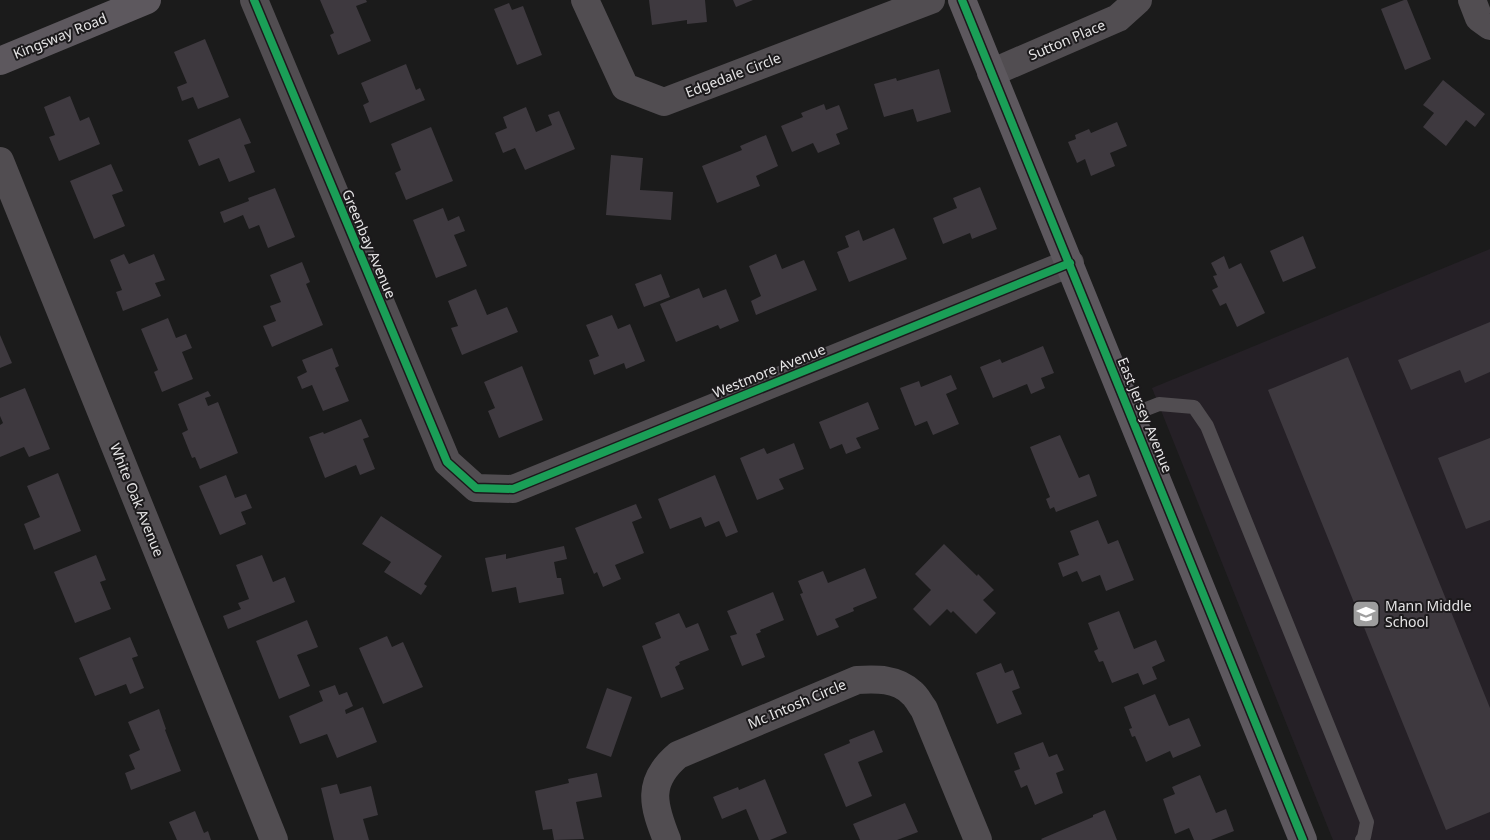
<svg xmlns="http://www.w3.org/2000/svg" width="1490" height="840" viewBox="0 0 1490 840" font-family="'Noto Sans',sans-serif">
<rect width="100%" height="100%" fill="#1b1b1b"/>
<path fill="#252026" d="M 1490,249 L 1490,840 L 1333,840 L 1152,388 Z"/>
<path fill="#3e393f" d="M 320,0 L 366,0 L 367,2 L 356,6 L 371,41 L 338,55 L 330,35 L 334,33 Z
M 649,0 L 705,0 L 707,22 L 687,24 L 687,20 L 652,25 Z
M 733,0 L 753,0 L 736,7 Z
M 1404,0 L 1407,0 L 1431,59 L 1405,70 L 1381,9 Z
M 509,3 L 512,10 L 523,6 L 542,55 L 517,65 L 494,9 Z
M 205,39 L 229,97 L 198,109 L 193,97 L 182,101 L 177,87 L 187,83 L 174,52 Z
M 406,64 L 416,90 L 420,88 L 425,100 L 370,123 L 363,105 L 369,102 L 361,83 Z
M 939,69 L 951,112 L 917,122 L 913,109 L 884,117 L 874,84 L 896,78 L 897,81 Z
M 1443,80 L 1485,114 L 1475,127 L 1466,120 L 1446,146 L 1423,127 L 1434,113 L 1423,105 Z
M 70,96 L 80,121 L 89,117 L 100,144 L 59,161 L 49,137 L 55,135 L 44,107 Z
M 824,104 L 826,110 L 839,105 L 848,129 L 836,134 L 840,144 L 818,153 L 813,143 L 792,152 L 781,126 L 803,117 L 801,113 Z
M 526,107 L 536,132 L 552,125 L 548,115 L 559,111 L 575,149 L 525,170 L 515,148 L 503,153 L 495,133 L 507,128 L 503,117 Z
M 240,118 L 251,143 L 244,145 L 255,172 L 229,182 L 219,158 L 199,166 L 188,140 Z
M 1117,122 L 1127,146 L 1110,153 L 1115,166 L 1091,176 L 1085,159 L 1077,163 L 1068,142 L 1076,139 L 1075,135 L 1089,129 L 1091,133 Z
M 431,127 L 453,181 L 406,200 L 395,173 L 401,170 L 391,144 Z
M 766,135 L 778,166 L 756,176 L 760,186 L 717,203 L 702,166 L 742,150 L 740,146 Z
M 611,155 L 643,158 L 640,190 L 673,192 L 671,220 L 606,215 Z
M 111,164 L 123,191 L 112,195 L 125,226 L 94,239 L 70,181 Z
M 980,187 L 997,229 L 972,239 L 970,233 L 943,244 L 933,218 L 957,208 L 953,198 Z
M 275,188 L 295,237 L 268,248 L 259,225 L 249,229 L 243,215 L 224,223 L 220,212 L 249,201 L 248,198 Z
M 443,208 L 448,221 L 459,216 L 465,231 L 454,235 L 467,266 L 436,278 L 413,220 Z
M 894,228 L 907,259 L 849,282 L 837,252 L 849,247 L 845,236 L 859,230 L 863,241 Z
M 1303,236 L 1316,268 L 1283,282 L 1270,251 Z
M 124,254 L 129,264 L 154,254 L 165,280 L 155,283 L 161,296 L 123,311 L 116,292 L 122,290 L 110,260 Z
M 776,254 L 782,269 L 804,260 L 817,290 L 756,315 L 751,301 L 761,296 L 749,266 Z
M 1224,256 L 1229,269 L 1241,263 L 1265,313 L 1237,327 L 1226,303 L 1220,306 L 1212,290 L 1218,287 L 1213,276 L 1217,275 L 1211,263 Z
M 302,262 L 310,282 L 306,284 L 323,325 L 272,347 L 263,326 L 276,321 L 270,306 L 281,302 L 270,275 Z
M 661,274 L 670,297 L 644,307 L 635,284 Z
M 699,288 L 703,298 L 726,289 L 739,321 L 720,329 L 718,325 L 676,342 L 660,304 Z
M 476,289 L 487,315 L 507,307 L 518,332 L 462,355 L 451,328 L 458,326 L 448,301 Z
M 612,315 L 618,329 L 630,324 L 645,361 L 626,369 L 624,363 L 594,375 L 589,360 L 599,356 L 586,325 Z
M 168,318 L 176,338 L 186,334 L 192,348 L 182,352 L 193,379 L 162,392 L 154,372 L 158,370 L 141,329 Z
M 1490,322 L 1490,372 L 1465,383 L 1460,370 L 1411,390 L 1398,360 Z
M 0,335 L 12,363 L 0,368 Z
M 1043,346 L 1054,373 L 1041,378 L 1045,388 L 1031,394 L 1027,384 L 993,398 L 980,367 L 1000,359 L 1002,363 Z
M 332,348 L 339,366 L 335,368 L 349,401 L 323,411 L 312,385 L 302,389 L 297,377 L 307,372 L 302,360 Z
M 1348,357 L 1490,708 L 1490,812 L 1446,830 L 1268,390 Z
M 522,366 L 543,420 L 499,438 L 488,411 L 495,408 L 484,382 Z
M 951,375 L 957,389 L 946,394 L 959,424 L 933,435 L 927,421 L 915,426 L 900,388 L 919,381 L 921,387 Z
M 25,388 L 50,449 L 29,457 L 24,447 L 0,457 L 0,425 L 3,423 L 0,416 L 0,398 Z
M 208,391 L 211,396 L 205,398 L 208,406 L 218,402 L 238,453 L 200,469 L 195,457 L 192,458 L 182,433 L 188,430 L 178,404 Z
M 868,402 L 879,429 L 856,438 L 861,448 L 846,454 L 842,444 L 830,449 L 819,422 Z
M 361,419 L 369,437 L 363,439 L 375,469 L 360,475 L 356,465 L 325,478 L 309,437 L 323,432 L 324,434 Z
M 1060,435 L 1079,478 L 1089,474 L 1097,496 L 1056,512 L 1054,507 L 1050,509 L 1046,499 L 1050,497 L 1030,447 Z
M 1490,438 L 1490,520 L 1466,529 L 1438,458 Z
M 794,443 L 804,469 L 779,479 L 784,489 L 757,500 L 740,458 L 764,448 L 767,454 Z
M 58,473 L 81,531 L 34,550 L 24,524 L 40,517 L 27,486 Z
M 226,475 L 235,498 L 246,494 L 252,508 L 241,512 L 246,524 L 220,535 L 199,486 Z
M 715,475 L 738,532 L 726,537 L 719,521 L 705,527 L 701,517 L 670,529 L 658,499 Z
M 636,504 L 642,518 L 632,522 L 644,553 L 615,565 L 621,579 L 603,587 L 597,572 L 594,574 L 575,528 Z
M 381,516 L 442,556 L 424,584 L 427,586 L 421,595 L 384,572 L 391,562 L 362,544 Z
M 1098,520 L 1108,544 L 1118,540 L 1134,580 L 1106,591 L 1100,575 L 1082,582 L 1077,571 L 1063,577 L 1058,563 L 1079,555 L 1070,531 Z
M 944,544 L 977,576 L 978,574 L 994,590 L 983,600 L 996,613 L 976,634 L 953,611 L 951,613 L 947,609 L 930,626 L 913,609 L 931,590 L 915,574 Z
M 564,546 L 567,559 L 554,562 L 557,578 L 561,578 L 564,594 L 519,603 L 516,587 L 492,592 L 485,558 L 506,554 L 506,559 Z
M 96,555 L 106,580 L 100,582 L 111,609 L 75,623 L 54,572 Z
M 262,555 L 273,582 L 285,577 L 295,602 L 228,629 L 223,616 L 241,609 L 238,603 L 249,599 L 236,565 Z
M 865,568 L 877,598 L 853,608 L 854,611 L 835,619 L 839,627 L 817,636 L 800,594 L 803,593 L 798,581 L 823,571 L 828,583 Z
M 773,592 L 784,620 L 760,630 L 761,632 L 756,634 L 765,657 L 742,666 L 730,636 L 737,634 L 727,611 Z
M 1119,611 L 1134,649 L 1156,640 L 1165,661 L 1152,667 L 1157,679 L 1143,685 L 1138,673 L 1112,683 L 1103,661 L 1099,662 L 1094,651 L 1098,649 L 1088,623 Z
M 679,613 L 686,628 L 698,623 L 709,650 L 679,662 L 680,664 L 675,667 L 684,689 L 661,698 L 642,646 L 661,638 L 655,623 Z
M 307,620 L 318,647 L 297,655 L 310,686 L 279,699 L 256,641 Z
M 387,636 L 392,647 L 403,642 L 423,687 L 383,704 L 359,648 Z
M 130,637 L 138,656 L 132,658 L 144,688 L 130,694 L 126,684 L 95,696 L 79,658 Z
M 1001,663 L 1005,673 L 1013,670 L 1020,688 L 1012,691 L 1022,714 L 997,724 L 976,673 Z
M 335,685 L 339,695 L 347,692 L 353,706 L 345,710 L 346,714 L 363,707 L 377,742 L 337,758 L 327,734 L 300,744 L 289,716 L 323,701 L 319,691 Z
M 607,688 L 632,697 L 611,757 L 586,748 Z
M 1155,694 L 1169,726 L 1189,718 L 1201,746 L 1173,758 L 1170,751 L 1146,762 L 1135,736 L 1132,737 L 1129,729 L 1132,728 L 1124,707 Z
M 159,709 L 166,729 L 165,730 L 181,771 L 131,790 L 125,773 L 135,769 L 129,755 L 140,750 L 128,722 Z
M 874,730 L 883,752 L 858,762 L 872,796 L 846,807 L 824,754 L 850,743 L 849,740 Z
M 1043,742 L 1049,757 L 1057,754 L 1064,770 L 1056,773 L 1063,793 L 1035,805 L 1027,785 L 1021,788 L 1014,771 L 1020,769 L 1014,753 Z
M 597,773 L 602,797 L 576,802 L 584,839 L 554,840 L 552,829 L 543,830 L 535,791 L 569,783 L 568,779 Z
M 1200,775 L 1216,813 L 1226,809 L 1234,831 L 1211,840 L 1194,840 L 1189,828 L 1175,834 L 1163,799 L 1175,794 L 1172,787 Z
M 765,779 L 787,833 L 770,840 L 759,840 L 746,809 L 722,819 L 713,797 L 738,787 L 739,790 Z
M 337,784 L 340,794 L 371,786 L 378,815 L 363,819 L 369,840 L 334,840 L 321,788 Z
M 905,803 L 918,832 L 897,840 L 860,840 L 853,824 Z
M 1105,810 L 1117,840 L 1042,840 L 1041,839 L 1093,817 L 1093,815 Z
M 195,811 L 204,833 L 208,831 L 211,840 L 177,840 L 169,822 Z"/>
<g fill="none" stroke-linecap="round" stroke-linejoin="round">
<path stroke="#514d51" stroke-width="14" d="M 1131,415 L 1159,404 L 1194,407 L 1207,426 L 1367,822 L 1364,837 L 1362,840"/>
<path stroke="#514d51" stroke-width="28" d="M 254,0 L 447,462 L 476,488 L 513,489 L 1070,263
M 585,0 L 625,87 L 664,102 L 931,0
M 1472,0 L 1479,18 L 1490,26
M 991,73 L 1118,18 L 1138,0
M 0,161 L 274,840
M 667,840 C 653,805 646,782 678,755 L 857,680 C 876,679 897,678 912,693 C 917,697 920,704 924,709 L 978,840"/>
<path stroke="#5d585e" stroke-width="28" d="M 962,0 L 1303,840
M 0,61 L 147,0"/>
<defs>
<path id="cycleway" d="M 254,0 L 447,462 L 476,488 L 513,489 L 1070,263
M 962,0 L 1303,840"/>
</defs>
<use href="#cycleway" stroke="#1c1a1c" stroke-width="11"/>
<use href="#cycleway" stroke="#1a9f57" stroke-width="8"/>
</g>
<defs>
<symbol id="school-square" viewBox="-11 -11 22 22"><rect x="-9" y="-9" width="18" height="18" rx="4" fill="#9e9e9e" stroke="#1c1a1c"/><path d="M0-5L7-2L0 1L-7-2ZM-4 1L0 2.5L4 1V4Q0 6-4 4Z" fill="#fff"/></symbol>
</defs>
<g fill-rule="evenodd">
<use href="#school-square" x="1350" y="598" width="32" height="32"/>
</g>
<g text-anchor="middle" stroke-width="4" stroke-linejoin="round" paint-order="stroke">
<g font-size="14" fill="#e5e4e5" stroke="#1c1a1c">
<text transform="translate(60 36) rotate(-22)" y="5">Kingsway Road</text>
<text transform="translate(1067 40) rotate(-23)" y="5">Sutton Place</text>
<text transform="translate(733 75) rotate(-21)" y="5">Edgedale Circle</text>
<text transform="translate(369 244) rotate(67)" y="5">Greenbay Avenue</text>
<text transform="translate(769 371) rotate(-22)" y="5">Westmore Avenue</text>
<text transform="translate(1145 415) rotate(68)" y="5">East Jersey Avenue</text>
<text transform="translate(137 500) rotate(68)" y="5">White Oak Avenue</text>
<text transform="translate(797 704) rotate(-23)" y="5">Mc Intosh Circle</text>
</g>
<g font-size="14" fill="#e5e4e5" stroke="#1c1a1c" text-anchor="start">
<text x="1385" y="611">Mann Middle<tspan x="1385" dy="16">School</tspan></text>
</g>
</g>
</svg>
